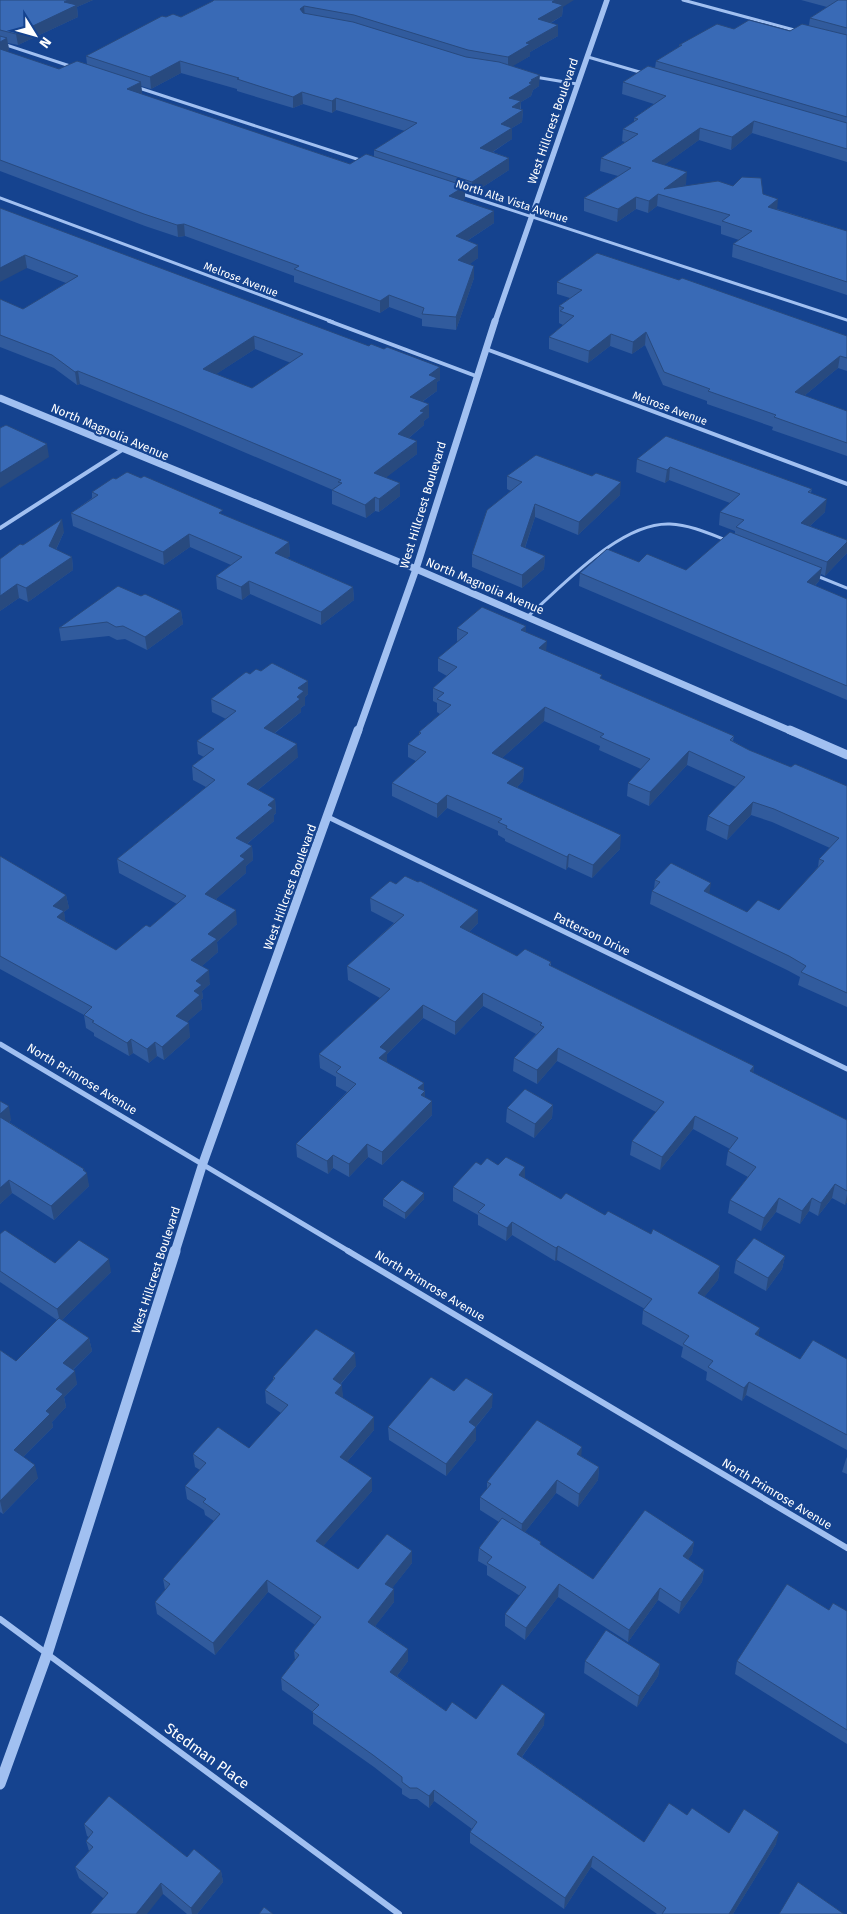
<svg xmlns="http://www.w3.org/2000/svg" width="847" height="1914" viewBox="0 0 847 1914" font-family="'Fira Sans',sans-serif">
<rect width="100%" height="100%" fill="#15438f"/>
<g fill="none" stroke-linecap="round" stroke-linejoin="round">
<path stroke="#a1c0f1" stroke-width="3" d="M 817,576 L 847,588
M 527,617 C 563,586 620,522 670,524 C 690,525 708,533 726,540"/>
<path stroke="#a1c0f1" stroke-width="3" d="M 683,0 L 798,31
M 0,43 L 73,67
M 588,57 L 643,73
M 535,77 L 577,84
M 136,87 L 363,161
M 459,193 L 847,320
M 0,198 L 333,322"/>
<path stroke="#a1c0f1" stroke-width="4" d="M 329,321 L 476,376
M 486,349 L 847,484
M 0,528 L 122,450"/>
<path stroke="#a1c0f1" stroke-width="5" d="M 328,817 L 847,1069
M 0,1044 L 350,1252"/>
<path stroke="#a1c0f1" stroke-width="6" d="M 348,1251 L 847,1548
M 0,1619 L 399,1914"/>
<path stroke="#a1c0f1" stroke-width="5.5" d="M 495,322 L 607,0"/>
<path stroke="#a1c0f1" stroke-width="7" d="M 0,398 L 416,569 L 793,732
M 358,732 L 416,569 L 495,321"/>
<path stroke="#a1c0f1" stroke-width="9" d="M 790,730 L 847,755
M 175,1252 L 203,1163 L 358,730"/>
<path stroke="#a1c0f1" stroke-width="11" d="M 0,1784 L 47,1654 L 175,1251"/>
</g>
<path fill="#315b9d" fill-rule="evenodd" d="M 0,0 L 93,0 L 77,7 L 78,17 L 18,45 L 8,43 L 9,50 L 5,51 L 59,69 L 87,64 L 86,56 L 166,17 L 181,17 L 213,1 L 563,7 L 562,16 L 551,23 L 558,36 L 530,52 L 530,56 L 512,66 L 539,86 L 533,90 L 531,96 L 521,102 L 521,109 L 523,110 L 522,122 L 512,128 L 512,139 L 493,152 L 509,158 L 509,170 L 472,194 L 465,191 L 465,199 L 462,200 L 494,223 L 467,241 L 478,245 L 478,258 L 469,264 L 474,278 L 456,330 L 422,326 L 422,319 L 389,307 L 380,313 L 294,282 L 294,276 L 185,236 L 178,237 L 145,226 L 0,171 ZM 181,73 L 237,89 L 237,91 L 293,108 L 303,104 L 332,113 L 336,110 L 405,131 L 374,150 L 374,157 L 350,164 L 141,94 L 142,93 L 141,86 L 151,89 Z
M 801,0 L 847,0 L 847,162 L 752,133 L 731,150 L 699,140 L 664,165 L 686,184 L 683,186 L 763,194 L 777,209 L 847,231 L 847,295 L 732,257 L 733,244 L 739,240 L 721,234 L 721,226 L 657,206 L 648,213 L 636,209 L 617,222 L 584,211 L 584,198 L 618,176 L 600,171 L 601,158 L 625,142 L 622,141 L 623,129 L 634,122 L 634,118 L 654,104 L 622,94 L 623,82 L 655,68 L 656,61 L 679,47 L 679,45 L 734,29 L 790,31 L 809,25 L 810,18 L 827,7 Z
M 0,208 L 440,380 L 437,382 L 437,391 L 422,402 L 429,404 L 429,417 L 424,421 L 424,425 L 409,438 L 417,454 L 386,477 L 400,496 L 379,512 L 375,511 L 366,518 L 332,504 L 332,490 L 333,490 L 183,426 L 80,384 L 77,385 L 54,368 L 0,347 L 0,299 L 23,309 L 66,283 L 27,268 ZM 255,349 L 291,363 L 252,388 L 216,374 Z
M 557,282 L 847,336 L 847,371 L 838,368 L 804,396 L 847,411 L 847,456 L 772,430 L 773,427 L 707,404 L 707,401 L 663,385 L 645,345 L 632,354 L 610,346 L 588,363 L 549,349 L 549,337 L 563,325 L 559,323 L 559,306 L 570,298 L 557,294 Z
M 637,459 L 812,489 L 811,493 L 825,512 L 810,526 L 847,540 L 847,553 L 825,576 L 821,574 L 819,581 L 815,586 L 847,599 L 847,700 L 579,586 L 580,573 L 639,562 L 686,570 L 735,534 L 735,531 L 719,525 L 720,512 L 730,503 L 669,480 L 665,483 L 636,472 Z
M 507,476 L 620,495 L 578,535 L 535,517 L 525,548 L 545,556 L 544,569 L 522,588 L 472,567 L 472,554 L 511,491 L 507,489 Z
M 92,492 L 223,515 L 289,542 L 290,556 L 287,558 L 353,587 L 354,600 L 321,625 L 250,594 L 242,600 L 217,589 L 216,576 L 231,565 L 190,547 L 164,565 L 73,526 L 71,513 L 92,498 Z
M 64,532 L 56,550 L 72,557 L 73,570 L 28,602 L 19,598 L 0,611 L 0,559 L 23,545 Z
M 141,596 L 181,611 L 183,624 L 147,650 L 125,639 L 117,640 L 109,636 L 61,641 L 59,628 Z
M 526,626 L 525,632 L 546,651 L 602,679 L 734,736 L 733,741 L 749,750 L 791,767 L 847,786 L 847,1007 L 798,985 L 800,977 L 787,970 L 650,904 L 652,891 L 654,889 L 655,880 L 710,894 L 747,912 L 779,910 L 818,867 L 819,859 L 830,848 L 772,822 L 751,815 L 727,840 L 706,830 L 708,816 L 736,787 L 687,765 L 649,806 L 627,796 L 628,783 L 641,769 L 599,750 L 600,746 L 544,721 L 502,758 L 524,768 L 523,781 L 517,787 L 620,849 L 592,878 L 568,867 L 566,870 L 505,841 L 505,839 L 498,835 L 498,831 L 447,808 L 437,818 L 392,796 L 392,783 L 416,761 L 408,757 L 408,744 L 419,735 L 419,732 L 440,714 L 437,712 L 437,703 L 433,701 L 433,688 L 447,676 L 438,671 L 438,658 L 458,642 L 457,641 L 457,628 Z
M 250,674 L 308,694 L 305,697 L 305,705 L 301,708 L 301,712 L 275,733 L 298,757 L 258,790 L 275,799 L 276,813 L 274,815 L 274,821 L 247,844 L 252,846 L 253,860 L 246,866 L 246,873 L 216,899 L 237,924 L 217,942 L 218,952 L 202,966 L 210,984 L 202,991 L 203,998 L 201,1000 L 202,1009 L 187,1022 L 190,1037 L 164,1060 L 157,1056 L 149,1063 L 133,1053 L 129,1056 L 94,1036 L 94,1033 L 86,1028 L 84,1015 L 0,969 L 0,856 L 66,895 L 69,908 L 64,912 L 65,921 L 116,950 L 150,927 L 177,904 L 119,873 L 117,859 L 206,787 L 193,780 L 192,766 L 204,757 L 198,754 L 197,741 L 226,719 L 212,712 L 211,699 Z
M 418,882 L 478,910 L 478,923 L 469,932 L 517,956 L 551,962 L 551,966 L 754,1066 L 753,1073 L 847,1120 L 847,1202 L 845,1205 L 832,1198 L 818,1216 L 809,1211 L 800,1224 L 776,1212 L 761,1231 L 728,1213 L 730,1200 L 748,1177 L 726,1165 L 728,1151 L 730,1149 L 693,1129 L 660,1170 L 630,1155 L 632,1141 L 656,1112 L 557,1061 L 537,1084 L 513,1071 L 514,1058 L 536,1034 L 483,1006 L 455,1035 L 423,1018 L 387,1054 L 387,1062 L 425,1091 L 425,1097 L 432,1115 L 382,1165 L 368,1157 L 349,1177 L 333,1168 L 328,1174 L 297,1157 L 296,1144 L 347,1092 L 336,1086 L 336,1077 L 320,1068 L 319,1054 L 380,998 L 348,980 L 347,966 L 394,923 L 371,911 L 370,898 L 396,884 Z
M 0,1101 L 11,1120 L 9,1122 L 84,1169 L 89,1186 L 54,1220 L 12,1193 L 0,1204 Z
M 553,1105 L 552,1118 L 534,1138 L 506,1122 L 507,1108 Z
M 481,1165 L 498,1165 L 561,1199 L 605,1215 L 651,1234 L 720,1266 L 718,1280 L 704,1297 L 760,1328 L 758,1336 L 800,1359 L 847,1359 L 847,1450 L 746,1395 L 742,1401 L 706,1380 L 707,1372 L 681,1357 L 683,1347 L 642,1324 L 643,1310 L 645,1309 L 557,1260 L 555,1261 L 512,1235 L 506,1241 L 478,1225 L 478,1215 L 453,1201 L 453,1187 Z
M 383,1199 L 424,1199 L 405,1219 L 383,1206 Z
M 0,1234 L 55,1263 L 111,1272 L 62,1320 L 89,1338 L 92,1351 L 73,1370 L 77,1384 L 64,1397 L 66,1407 L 52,1422 L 53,1427 L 23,1457 L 38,1478 L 3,1514 L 0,1512 L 0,1350 L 16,1361 L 57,1320 L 0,1282 Z
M 785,1256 L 782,1269 L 766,1291 L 734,1273 L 736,1260 Z
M 356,1366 L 341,1384 L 343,1398 L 374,1417 L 374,1430 L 347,1462 L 372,1478 L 372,1491 L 323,1546 L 358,1569 L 412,1551 L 412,1563 L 392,1588 L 394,1602 L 375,1626 L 408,1649 L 408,1661 L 397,1676 L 446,1711 L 476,1719 L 544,1725 L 522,1757 L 644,1842 L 687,1815 L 729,1833 L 776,1844 L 733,1914 L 657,1914 L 591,1867 L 564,1909 L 470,1843 L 470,1832 L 472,1829 L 434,1801 L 429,1808 L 417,1799 L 410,1799 L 402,1794 L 402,1789 L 374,1767 L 313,1724 L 313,1712 L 282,1690 L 281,1678 L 295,1660 L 294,1651 L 315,1625 L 268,1592 L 215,1655 L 157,1614 L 155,1602 L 165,1590 L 163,1579 L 214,1521 L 205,1515 L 204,1510 L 187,1499 L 185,1486 L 200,1470 L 195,1467 L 193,1454 L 249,1448 L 281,1413 L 266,1403 L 265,1390 L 273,1380 L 273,1377 Z
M 454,1391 L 492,1407 L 476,1427 L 476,1440 L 446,1476 L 389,1440 L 388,1427 Z
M 581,1456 L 599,1467 L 598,1480 L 578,1507 L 556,1493 L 525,1532 L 541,1542 L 541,1545 L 593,1579 L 694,1542 L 692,1554 L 688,1559 L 704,1570 L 702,1582 L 679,1614 L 658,1600 L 628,1642 L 558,1597 L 525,1640 L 505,1626 L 505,1614 L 520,1596 L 487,1575 L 487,1566 L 478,1561 L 479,1548 L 499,1522 L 480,1510 L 480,1497 L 487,1489 L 487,1482 Z
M 847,1457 L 847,1474 L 842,1472 L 846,1459 Z
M 829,1610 L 847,1611 L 847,1744 L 735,1674 L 737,1661 Z
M 585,1661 L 660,1664 L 658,1676 L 637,1707 L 584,1673 Z
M 84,1824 L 187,1857 L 221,1871 L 223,1882 L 197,1914 L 187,1914 L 163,1894 L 103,1898 L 79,1878 L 75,1867 L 89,1851 L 86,1841 L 89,1837 L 87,1836 Z"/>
<path fill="#284a7f" d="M 68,0 L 93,0 L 77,7 L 78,17 L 18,45 L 16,34 Z
M 555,0 L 574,0 L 563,7 L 562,16 L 538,30 L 538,19 L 552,2 Z
M 304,6 L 305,18 L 300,9 Z
M 558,25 L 558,36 L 530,52 L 530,56 L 508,69 L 508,57 L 526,43 Z
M 7,38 L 9,50 L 0,54 L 0,42 Z
M 180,61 L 181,73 L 151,89 L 150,77 Z
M 540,75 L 539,86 L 533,90 L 531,96 L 521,102 L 520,111 L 523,110 L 522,122 L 512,128 L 512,139 L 480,160 L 480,148 L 501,124 L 509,98 L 529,83 L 531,80 Z
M 141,82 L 142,93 L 128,100 L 127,89 Z
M 302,92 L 303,104 L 293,108 L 293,97 Z
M 336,98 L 336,110 L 332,113 L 332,101 Z
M 754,121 L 752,133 L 731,150 L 732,137 Z
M 700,128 L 699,140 L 652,174 L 652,161 Z
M 509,158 L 509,170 L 472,194 L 472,182 Z
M 687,172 L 686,184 L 669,197 L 664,189 Z
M 465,186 L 465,199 L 449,208 L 449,196 Z
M 658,194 L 657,206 L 648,213 L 649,201 Z
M 636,197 L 636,209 L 617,222 L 618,209 Z
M 778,199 L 777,212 L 768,207 Z
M 494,211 L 494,223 L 456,248 L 456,236 Z
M 184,224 L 185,236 L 178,237 L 177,225 Z
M 478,245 L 478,258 L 458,273 L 458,260 Z
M 25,255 L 27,268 L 0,282 L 0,268 Z
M 474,266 L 474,278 L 456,330 L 456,317 Z
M 389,295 L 389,307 L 380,313 L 380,301 Z
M 646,332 L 645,345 L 632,354 L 633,342 Z
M 611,334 L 610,346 L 588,363 L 589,351 Z
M 254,336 L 255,349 L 204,382 L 203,369 Z
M 840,356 L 838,368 L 793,405 L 795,392 Z
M 440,367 L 440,380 L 437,382 L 437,391 L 410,410 L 410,397 L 429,375 Z
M 78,371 L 80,384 L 77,385 L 75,372 Z
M 429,404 L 429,417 L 424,421 L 424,425 L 398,447 L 398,434 L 420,411 Z
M 417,441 L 417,454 L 375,486 L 374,473 Z
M 47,444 L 49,457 L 0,488 L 0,473 Z
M 670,467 L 669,480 L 665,483 L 667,470 Z
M 621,482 L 620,495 L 578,535 L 579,522 Z
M 400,483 L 400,496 L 379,512 L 379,499 Z
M 375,497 L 375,511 L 366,518 L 365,505 Z
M 827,499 L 825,512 L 799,536 L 801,523 Z
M 535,504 L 535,517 L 521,559 L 521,546 Z
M 62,519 L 64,532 L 51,560 L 49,546 Z
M 189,534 L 190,547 L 164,565 L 163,552 Z
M 289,542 L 290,556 L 276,566 L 275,553 Z
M 847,542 L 847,553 L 825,576 L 827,562 Z
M 545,556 L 544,569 L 522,588 L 522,575 Z
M 72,557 L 73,570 L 28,602 L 26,588 Z
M 822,568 L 819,581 L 805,596 L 807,582 Z
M 249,581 L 250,594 L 242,600 L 241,587 Z
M 17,584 L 19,598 L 0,611 L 0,596 Z
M 353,587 L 354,600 L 321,625 L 321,612 Z
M 181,611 L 183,624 L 147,650 L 145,637 Z
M 526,626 L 525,639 L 521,630 Z
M 547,641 L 546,654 L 539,648 Z
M 308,681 L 308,694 L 305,697 L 305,705 L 301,708 L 301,712 L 264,741 L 264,728 L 298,688 Z
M 545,707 L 544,721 L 492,767 L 492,753 Z
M 297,744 L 298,757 L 248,798 L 247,784 Z
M 689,751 L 687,765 L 649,806 L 650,792 Z
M 524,768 L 523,781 L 507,797 L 507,783 Z
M 447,795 L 447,808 L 437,818 L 437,804 Z
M 275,799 L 276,813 L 274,815 L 274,821 L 237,852 L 236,838 L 268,805 Z
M 753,802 L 751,815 L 727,840 L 729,826 Z
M 621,835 L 620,849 L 592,878 L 593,865 Z
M 252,846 L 253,860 L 246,866 L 246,873 L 207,907 L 205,894 L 240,856 Z
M 569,854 L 568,867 L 566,870 L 567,857 Z
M 711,883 L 709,896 L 704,891 Z
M 66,895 L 69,908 L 64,912 L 66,925 L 60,930 L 53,906 Z
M 236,910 L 237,924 L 217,942 L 218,952 L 193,974 L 191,960 L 208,934 Z
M 478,910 L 478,923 L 460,941 L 460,927 Z
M 209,970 L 210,984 L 202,991 L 203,998 L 201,1000 L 202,1009 L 178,1030 L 176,1016 L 194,991 L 196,981 Z
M 483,993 L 483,1006 L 455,1035 L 455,1022 Z
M 423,1005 L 423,1018 L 387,1054 L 387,1064 L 379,1058 L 380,1047 Z
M 189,1023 L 190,1037 L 164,1060 L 162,1047 Z
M 131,1039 L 133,1053 L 129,1056 L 127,1043 Z
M 155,1042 L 157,1056 L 149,1063 L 147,1049 Z
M 558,1048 L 557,1061 L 537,1084 L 537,1070 Z
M 754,1066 L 752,1079 L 750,1071 Z
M 424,1083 L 424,1093 L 425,1091 L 425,1105 L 418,1088 Z
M 432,1101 L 432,1115 L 382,1165 L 382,1152 Z
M 553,1105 L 552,1118 L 534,1138 L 535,1124 Z
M 9,1106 L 11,1120 L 1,1129 L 0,1125 L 0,1114 Z
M 695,1116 L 693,1129 L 660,1170 L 662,1157 Z
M 367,1144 L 368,1157 L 349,1177 L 349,1164 Z
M 333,1155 L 333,1168 L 328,1174 L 327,1161 Z
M 525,1167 L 525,1181 L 519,1175 Z
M 84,1169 L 85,1174 L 87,1173 L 89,1186 L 54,1220 L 51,1206 Z
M 9,1180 L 12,1193 L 0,1204 L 0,1188 Z
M 835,1184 L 832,1198 L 818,1216 L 821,1203 Z
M 424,1193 L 424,1199 L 405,1219 L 405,1213 Z
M 847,1194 L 847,1202 L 845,1205 Z
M 779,1198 L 776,1212 L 761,1231 L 764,1218 Z
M 812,1198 L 809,1211 L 800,1224 L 802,1211 Z
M 512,1222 L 512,1235 L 506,1241 L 507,1228 Z
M 558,1246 L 557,1260 L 555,1261 L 556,1248 Z
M 785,1256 L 782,1269 L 766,1291 L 768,1278 Z
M 109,1259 L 111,1272 L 60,1322 L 57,1309 Z
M 720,1266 L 718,1280 L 696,1307 L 698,1293 Z
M 760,1328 L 757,1341 L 755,1334 Z
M 89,1338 L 92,1351 L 66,1376 L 63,1363 Z
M 355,1353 L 356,1366 L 333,1392 L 333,1379 Z
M 75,1371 L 77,1384 L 64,1397 L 66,1407 L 52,1422 L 53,1427 L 17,1463 L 14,1450 L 46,1411 L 56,1389 Z
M 749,1382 L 746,1395 L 742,1401 L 744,1388 Z
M 342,1385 L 343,1398 L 335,1393 Z
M 493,1394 L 492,1407 L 469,1435 L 469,1422 Z
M 374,1417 L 374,1430 L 340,1470 L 340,1457 Z
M 476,1427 L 476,1440 L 446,1476 L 446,1464 Z
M 582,1447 L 581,1460 L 577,1454 Z
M 35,1465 L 38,1478 L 3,1514 L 0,1501 Z
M 599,1467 L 598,1480 L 578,1507 L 579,1494 Z
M 372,1478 L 372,1491 L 317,1553 L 316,1541 Z
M 557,1480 L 556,1493 L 521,1537 L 522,1524 Z
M 694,1542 L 692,1554 L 681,1569 L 683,1556 Z
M 412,1551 L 412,1563 L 386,1596 L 385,1584 Z
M 704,1570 L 702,1582 L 679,1614 L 681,1602 Z
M 267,1580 L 268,1592 L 215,1655 L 213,1643 Z
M 559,1584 L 558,1597 L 525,1640 L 526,1628 Z
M 660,1588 L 658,1600 L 628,1642 L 629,1630 Z
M 394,1589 L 394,1602 L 369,1634 L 368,1622 Z
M 408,1649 L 408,1661 L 391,1684 L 390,1672 Z
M 660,1664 L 658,1676 L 637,1707 L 639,1696 Z
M 545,1714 L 544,1725 L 516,1765 L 517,1754 Z
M 434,1790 L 434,1801 L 429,1808 L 429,1796 Z
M 779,1832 L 776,1844 L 733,1914 L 729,1914 Z
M 593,1856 L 591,1867 L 564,1909 L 565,1898 Z
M 221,1871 L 223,1882 L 197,1914 L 192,1914 L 191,1908 Z
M 161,1883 L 163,1894 L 147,1914 L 136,1914 Z"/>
<path fill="#396ab6" stroke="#284a7f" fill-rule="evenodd" d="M 0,0 L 68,0 L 64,2 L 77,5 L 16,34 L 0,30 Z
M 214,0 L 555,0 L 552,2 L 563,5 L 538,19 L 558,25 L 526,43 L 530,44 L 508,57 L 468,50 L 354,15 L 304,6 L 300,9 L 303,13 L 353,22 L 466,57 L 499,62 L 540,75 L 531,80 L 533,80 L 529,83 L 532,84 L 509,98 L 521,101 L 512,107 L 523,110 L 501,124 L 512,128 L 480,148 L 509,158 L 472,182 L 374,150 L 417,123 L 336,98 L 332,101 L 302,92 L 293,97 L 237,79 L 239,78 L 180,61 L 150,77 L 86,56 L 162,16 L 166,17 L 173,14 L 181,17 L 213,1 Z
M 838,0 L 847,0 L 847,28 L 810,18 Z
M 749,20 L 790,31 L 802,24 L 847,35 L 847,117 L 656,61 L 682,45 L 679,45 L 717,24 L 734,29 Z
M 0,36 L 7,38 L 0,42 Z
M 0,49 L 59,69 L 77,61 L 141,82 L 127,89 L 350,164 L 366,154 L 465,186 L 449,196 L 494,211 L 456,236 L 478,245 L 458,260 L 474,266 L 456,317 L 422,314 L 424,308 L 389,295 L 380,301 L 294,269 L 299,266 L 184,224 L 177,225 L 144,214 L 0,160 Z
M 648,66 L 847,123 L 847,149 L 754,121 L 732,137 L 700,128 L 652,161 L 687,172 L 664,189 L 718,181 L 733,186 L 742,177 L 761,178 L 763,194 L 778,199 L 768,207 L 847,231 L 847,282 L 733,244 L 752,231 L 722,221 L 730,215 L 658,194 L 649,201 L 636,197 L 618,209 L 584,198 L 631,168 L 601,158 L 638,134 L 623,129 L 638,119 L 634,118 L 666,96 L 623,82 Z
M 0,208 L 369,346 L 371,344 L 384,349 L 387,347 L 440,367 L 429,375 L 437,378 L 410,397 L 429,404 L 420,411 L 424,412 L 398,434 L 417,441 L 374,473 L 400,483 L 379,499 L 375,497 L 365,505 L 332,490 L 342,483 L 338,482 L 341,480 L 182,413 L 78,371 L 75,372 L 52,355 L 0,335 L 0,299 L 23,309 L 78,276 L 25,255 L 0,268 ZM 254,336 L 303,354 L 252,388 L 203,369 Z
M 597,253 L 679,280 L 682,278 L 847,336 L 847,358 L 840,356 L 795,392 L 847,411 L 847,443 L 774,417 L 776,415 L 708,391 L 710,389 L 664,372 L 646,332 L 633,342 L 611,334 L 589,351 L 549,337 L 574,316 L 560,311 L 564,308 L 559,306 L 582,290 L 557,282 Z
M 6,425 L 47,444 L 0,473 L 0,428 Z
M 666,436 L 812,489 L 808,492 L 827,499 L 801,523 L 847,540 L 847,542 L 827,562 L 736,527 L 744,520 L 720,512 L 740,494 L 670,467 L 667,470 L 637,459 Z
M 536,455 L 592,476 L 596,473 L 621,482 L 579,522 L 535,504 L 521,546 L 545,556 L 522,575 L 472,554 L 487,510 L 522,482 L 507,476 Z
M 127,472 L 141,478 L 144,476 L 223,510 L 219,513 L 289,542 L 275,553 L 353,587 L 321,612 L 249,581 L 241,587 L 216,576 L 242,557 L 189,534 L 163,552 L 71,513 L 98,495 L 92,492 L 113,478 L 116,479 Z
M 62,519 L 49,546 L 72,557 L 26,588 L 17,584 L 0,596 L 0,559 L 20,544 L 23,545 Z
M 730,532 L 822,568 L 807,582 L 847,599 L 847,686 L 580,573 L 607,549 L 639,562 L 647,554 L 686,570 Z
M 118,586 L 141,596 L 145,594 L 181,611 L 145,637 L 123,626 L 116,627 L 107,622 L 59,628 Z
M 482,607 L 526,626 L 521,630 L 547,641 L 539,648 L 602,675 L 600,678 L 734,736 L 730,740 L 749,750 L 791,767 L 795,764 L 847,786 L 847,993 L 801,972 L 806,966 L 789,956 L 652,891 L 660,882 L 655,880 L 671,863 L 711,883 L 704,891 L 747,912 L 758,900 L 779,910 L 824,861 L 819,859 L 839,838 L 774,809 L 753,802 L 729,826 L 708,816 L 745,777 L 689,751 L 650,792 L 628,783 L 650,759 L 600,737 L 604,734 L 545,707 L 492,753 L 524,768 L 507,783 L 621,835 L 593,865 L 569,854 L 567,857 L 506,828 L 507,826 L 498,822 L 502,819 L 447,795 L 437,804 L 392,783 L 426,752 L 408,744 L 421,733 L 419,732 L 451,705 L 437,699 L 444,693 L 433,688 L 457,667 L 438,658 L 468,633 L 457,628 Z
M 272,663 L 308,681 L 298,688 L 304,691 L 297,697 L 300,699 L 264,728 L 297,744 L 247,784 L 275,799 L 268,805 L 273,808 L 236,838 L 252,846 L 240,856 L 245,859 L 205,894 L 236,910 L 208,934 L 217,939 L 191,960 L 209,970 L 196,981 L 202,985 L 194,991 L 200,995 L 176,1016 L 189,1023 L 162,1047 L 155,1042 L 147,1049 L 131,1039 L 127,1043 L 92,1022 L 94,1021 L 84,1015 L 92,1007 L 0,956 L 0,856 L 66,895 L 53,906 L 64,911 L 57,917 L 116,950 L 146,925 L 150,927 L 186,896 L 117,859 L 215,780 L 192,766 L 214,749 L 197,741 L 236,711 L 211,699 L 246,672 L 250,674 L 256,669 L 261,671 Z
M 405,876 L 418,882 L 420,881 L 478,910 L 460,927 L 517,956 L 525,949 L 551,962 L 549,965 L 754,1066 L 750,1071 L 847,1120 L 847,1191 L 835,1184 L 821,1203 L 812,1198 L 802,1211 L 779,1198 L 764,1218 L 730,1200 L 756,1167 L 728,1151 L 738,1138 L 695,1116 L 662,1157 L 632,1141 L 664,1102 L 558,1048 L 537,1070 L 514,1058 L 544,1027 L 540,1025 L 542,1023 L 483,993 L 455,1022 L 423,1005 L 380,1047 L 387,1051 L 379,1058 L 424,1083 L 418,1088 L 425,1091 L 421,1095 L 432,1101 L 382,1152 L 367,1144 L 349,1164 L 333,1155 L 327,1161 L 296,1144 L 356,1084 L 336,1072 L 341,1067 L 319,1054 L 390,989 L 347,966 L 404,915 L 370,898 L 390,881 L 396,884 Z
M 525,1089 L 553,1105 L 535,1124 L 507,1108 Z
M 0,1101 L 9,1106 L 0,1114 Z
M 0,1117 L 84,1169 L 83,1170 L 87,1173 L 51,1206 L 9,1180 L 0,1188 Z
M 506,1157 L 525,1167 L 519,1175 L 561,1199 L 566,1193 L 605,1215 L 608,1211 L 651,1234 L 653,1229 L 720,1266 L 698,1293 L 760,1328 L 755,1334 L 800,1359 L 813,1340 L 847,1359 L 847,1435 L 749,1382 L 744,1388 L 708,1367 L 713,1361 L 683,1344 L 689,1336 L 643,1310 L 652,1299 L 558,1246 L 556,1248 L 512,1222 L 507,1228 L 478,1212 L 485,1205 L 453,1187 L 476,1162 L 481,1165 L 487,1158 L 498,1165 Z
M 402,1180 L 424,1193 L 405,1213 L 383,1199 Z
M 5,1230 L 55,1263 L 79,1240 L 109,1259 L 57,1309 L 0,1271 L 0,1234 Z
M 754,1238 L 785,1256 L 768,1278 L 736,1260 Z
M 59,1318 L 89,1338 L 63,1363 L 75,1371 L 56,1389 L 63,1394 L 46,1411 L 50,1414 L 14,1450 L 35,1465 L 0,1501 L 0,1350 L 16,1361 Z
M 316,1329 L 355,1353 L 333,1379 L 342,1385 L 335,1393 L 374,1417 L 340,1457 L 372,1478 L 316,1541 L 358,1569 L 387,1534 L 412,1551 L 385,1584 L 394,1589 L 368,1622 L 408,1649 L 390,1672 L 446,1711 L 452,1702 L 476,1719 L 502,1684 L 545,1714 L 517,1754 L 644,1842 L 669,1803 L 687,1815 L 692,1808 L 729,1833 L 744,1809 L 779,1832 L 729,1914 L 662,1914 L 666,1908 L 593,1856 L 565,1898 L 470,1832 L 477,1822 L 434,1790 L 429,1796 L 417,1788 L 410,1788 L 402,1782 L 402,1777 L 373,1755 L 312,1712 L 319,1705 L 281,1678 L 299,1655 L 294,1651 L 321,1617 L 267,1580 L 213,1643 L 155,1602 L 170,1584 L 163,1579 L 220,1514 L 203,1502 L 206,1499 L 185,1486 L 206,1463 L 193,1454 L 218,1427 L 249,1448 L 288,1405 L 265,1390 L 275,1378 L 273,1377 Z
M 431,1377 L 454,1391 L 466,1378 L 493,1394 L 469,1422 L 476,1427 L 446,1464 L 388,1427 Z
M 537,1420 L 582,1447 L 577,1454 L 599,1467 L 579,1494 L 557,1480 L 522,1524 L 480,1497 L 491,1484 L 487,1482 Z
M 645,1510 L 694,1542 L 683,1556 L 704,1570 L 681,1602 L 660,1588 L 629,1630 L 559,1584 L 526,1628 L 505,1614 L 526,1587 L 487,1563 L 492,1557 L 479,1548 L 502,1518 L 541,1542 L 540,1544 L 593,1579 Z
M 787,1584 L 829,1610 L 833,1603 L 847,1611 L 847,1730 L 737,1661 Z
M 606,1630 L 660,1664 L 639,1696 L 585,1661 Z
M 109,1796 L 187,1857 L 194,1849 L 221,1871 L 191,1908 L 161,1883 L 136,1914 L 90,1914 L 108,1893 L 75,1867 L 93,1847 L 86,1841 L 93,1832 L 84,1824 Z
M 798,1882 L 844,1914 L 779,1914 Z
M 264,1907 L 273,1914 L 259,1914 Z"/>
<g text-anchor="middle" stroke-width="4.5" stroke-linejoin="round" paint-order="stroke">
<g font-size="11" fill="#fff" stroke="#15438f">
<text transform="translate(512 201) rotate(18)" y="4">North Alta Vista Avenue</text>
<text transform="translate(241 279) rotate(21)" y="4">Melrose Avenue</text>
<text transform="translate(670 408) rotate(20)" y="4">Melrose Avenue</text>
</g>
<g font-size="12" fill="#fff" stroke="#15438f">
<text transform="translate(553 121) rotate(-71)" y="4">West Hillcrest Boulevard</text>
<text transform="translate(110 432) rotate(23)" y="4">North Magnolia Avenue</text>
<text transform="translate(423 505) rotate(-73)" y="4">West Hillcrest Boulevard</text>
<text transform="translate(485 586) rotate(23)" y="4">North Magnolia Avenue</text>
<text transform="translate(290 887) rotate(-70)" y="4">West Hillcrest Boulevard</text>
<text transform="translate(592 934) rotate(26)" y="4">Patterson Drive</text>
<text transform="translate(82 1079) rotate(31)" y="4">North Primrose Avenue</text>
<text transform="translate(156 1270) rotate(-72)" y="4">West Hillcrest Boulevard</text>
<text transform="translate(430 1286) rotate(31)" y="4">North Primrose Avenue</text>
<text transform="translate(777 1494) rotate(31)" y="4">North Primrose Avenue</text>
</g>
<g font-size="15" fill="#fff" stroke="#15438f">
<text transform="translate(207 1756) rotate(36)" y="5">Stedman Place</text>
</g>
</g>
<g transform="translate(35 35) rotate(127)" stroke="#15438f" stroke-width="4" paint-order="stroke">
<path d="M0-4L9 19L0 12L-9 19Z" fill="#ffffff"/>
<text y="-8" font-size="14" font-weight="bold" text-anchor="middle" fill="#ffffff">N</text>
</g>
</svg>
